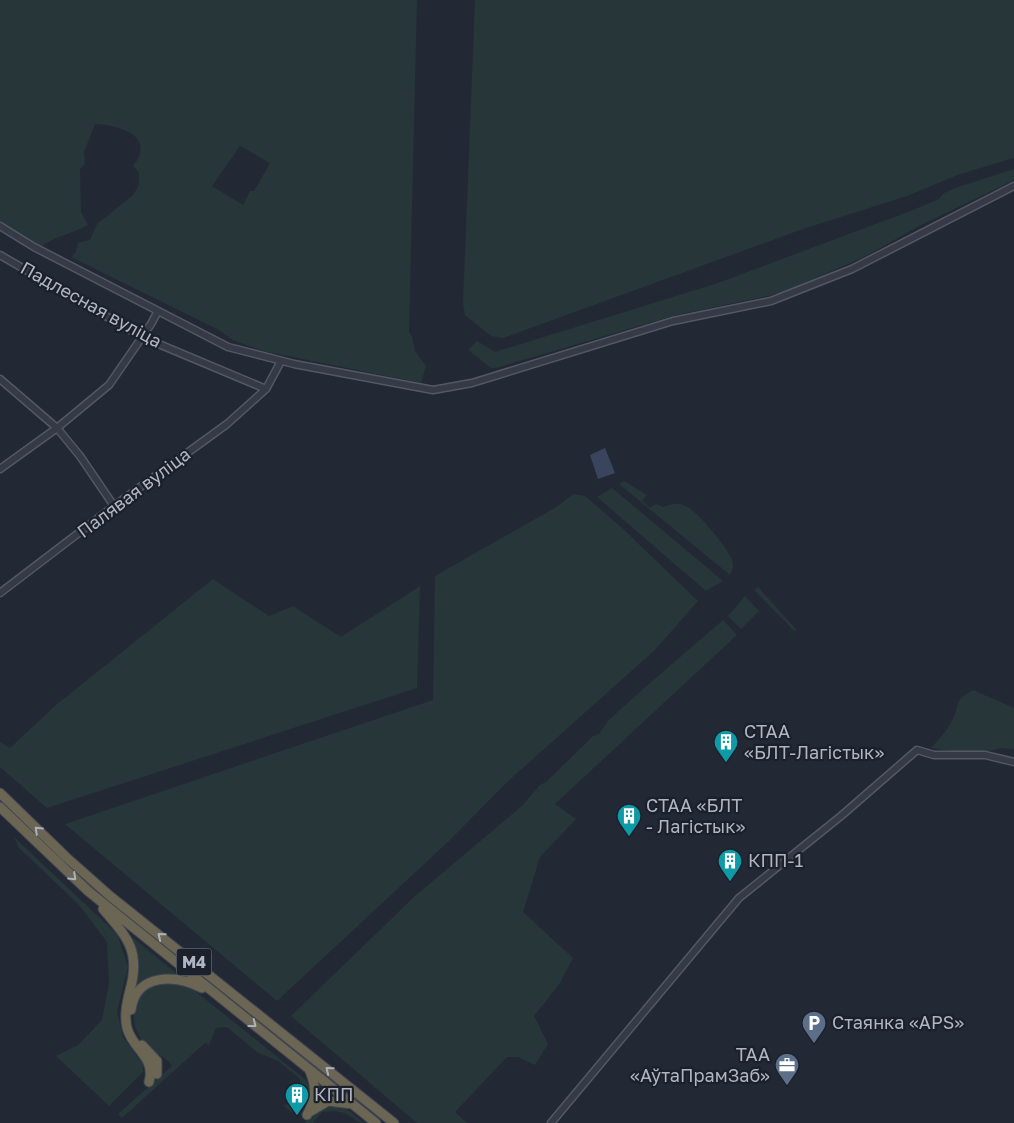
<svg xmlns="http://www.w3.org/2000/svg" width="1014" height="1123" viewBox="0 0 1014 1123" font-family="'Golos Text',sans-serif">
<rect width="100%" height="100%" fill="#232835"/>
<path fill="#273639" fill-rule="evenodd" d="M 0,0 L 417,0 L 409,332 L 412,337 L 415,351 L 426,366 L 421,383 L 263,351 L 233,340 L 217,329 L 71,257 L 76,252 L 78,243 L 90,240 L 97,224 L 133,195 L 139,185 L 139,173 L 133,166 C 157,135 118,125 95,124 L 84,152 L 85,164 L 80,169 L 81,212 L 88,225 C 72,234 55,236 40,247 L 0,222 ZM 240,146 L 270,163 L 254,191 L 250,191 L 243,205 L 212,186 Z
M 475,0 L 1014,0 L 1014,158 L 960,174 L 907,196 L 803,229 L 503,338 L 491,336 L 465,315 L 463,303 Z
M 1014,169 L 1014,180 L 919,226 L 866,256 L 782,293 L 676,315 L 496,368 L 491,368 L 468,350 L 477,341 L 495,352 L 715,284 L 913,210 L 939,199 L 944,193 L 955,188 Z
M 624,481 L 647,495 L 642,501 L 650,508 L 656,504 L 663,507 C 671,504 677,502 686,506 C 698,512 727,547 732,560 C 734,566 733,569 730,575 L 619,484 Z
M 612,488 L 723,581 L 706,591 L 597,497 Z
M 573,494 L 585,496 L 621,527 L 698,601 L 655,650 L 505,784 L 449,841 L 277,1001 L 65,824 L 433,700 L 435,576 L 558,506 Z
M 213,579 L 269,616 L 293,606 L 341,637 L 420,586 L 417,688 L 47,808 L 0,767 L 0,742 L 10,748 L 56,705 Z
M 758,587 L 796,629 L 794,631 L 754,590 Z
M 745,596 L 759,611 L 741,629 L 728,616 Z
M 723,620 L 737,635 L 555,804 L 576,819 L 540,857 L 523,912 L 573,958 L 560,983 L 534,1016 L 548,1044 L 535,1065 L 518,1057 L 507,1057 L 455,1112 L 467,1123 L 417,1123 L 291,1016 L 415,896 L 522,806 L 540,785 L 546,782 L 593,736 L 599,734 L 609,720 L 635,696 Z
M 973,690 L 1014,708 L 1014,749 L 1000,748 L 987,752 L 950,751 L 931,748 C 939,739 949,729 953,718 C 961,702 953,701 973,690 Z
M 14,837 L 117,934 L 128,967 L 117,1011 L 123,1037 L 143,1064 L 143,1072 L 109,1106 L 56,1056 L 78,1045 L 102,1020 L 109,983 L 107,942 L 79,905 L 19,848 Z
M 131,936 L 177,974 C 154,973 145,982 132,1000 L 139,960 Z
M 155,983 L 181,983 L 194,990 L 306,1080 C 312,1090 310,1099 303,1108 L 298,1105 L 291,1112 L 283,1105 L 298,1102 L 300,1079 L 278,1061 L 257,1052 L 227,1027 L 216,1028 L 209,1045 L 206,1042 L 122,1118 L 118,1114 L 172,1066 C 164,1055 155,1054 146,1045 C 126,1024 132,996 155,983 Z
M 332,1106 L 345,1107 L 364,1123 C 357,1123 355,1119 350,1116 C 340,1110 332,1111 322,1112 L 313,1123 L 305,1123 L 321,1107 Z"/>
<path fill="#3a445d" d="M 605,448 L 615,473 L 598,479 L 590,455 Z"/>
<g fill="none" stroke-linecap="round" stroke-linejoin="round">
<defs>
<path id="minor" d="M 0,226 L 34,247 L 228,347 L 294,364 L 433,390 L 472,383 L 673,321 L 771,301 L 852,269 L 1014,186
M 0,255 L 142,337 L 266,389
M 0,379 L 57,428 L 80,456 L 114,506
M 0,469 L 57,428 L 109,385 L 151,324 L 158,311
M 0,593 L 114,506 L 227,424 L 266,389 L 281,361
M 551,1123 L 739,898 L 841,816 L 917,750 L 934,755 L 985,755 L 1014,762"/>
<path id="highway" d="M 0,793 L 66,857 L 110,896 L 394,1123
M 0,807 L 88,891 L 376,1123
M 103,909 C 127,937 141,951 130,990 C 127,1002 124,1015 127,1028 C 133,1050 156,1057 149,1082
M 131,1010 C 136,972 176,975 202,988
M 142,1045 L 157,1061 L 157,1074
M 311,1111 L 328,1101 L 352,1104
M 307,1115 C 316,1099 317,1086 309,1069"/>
</defs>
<use href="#minor" stroke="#535864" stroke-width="9"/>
<use href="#highway" stroke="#404551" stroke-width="11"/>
<use href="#minor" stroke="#363a46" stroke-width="6"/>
<use href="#highway" stroke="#6b6554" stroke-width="9"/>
</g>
<defs><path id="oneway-chevron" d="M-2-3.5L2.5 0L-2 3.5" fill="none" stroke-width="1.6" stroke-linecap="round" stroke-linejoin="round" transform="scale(1.25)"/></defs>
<g stroke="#adb1bc">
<use href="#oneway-chevron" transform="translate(38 830) rotate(-136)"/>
<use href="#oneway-chevron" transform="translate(73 877) rotate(44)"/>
<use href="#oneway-chevron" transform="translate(161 936) rotate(-141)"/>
<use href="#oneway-chevron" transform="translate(253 1024) rotate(38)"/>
<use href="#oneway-chevron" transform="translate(329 1070) rotate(-141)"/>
</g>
<defs>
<symbol id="building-pin" viewBox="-11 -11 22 30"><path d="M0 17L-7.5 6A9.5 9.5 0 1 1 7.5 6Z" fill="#0f9aa8" stroke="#1b202a"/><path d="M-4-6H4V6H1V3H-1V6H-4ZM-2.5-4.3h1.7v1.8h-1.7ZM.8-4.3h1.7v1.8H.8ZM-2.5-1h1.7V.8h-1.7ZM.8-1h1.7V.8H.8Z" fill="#fff"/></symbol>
<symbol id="parking-pin" viewBox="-11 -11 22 30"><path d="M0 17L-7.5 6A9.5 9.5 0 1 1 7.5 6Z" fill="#5c6f8a" stroke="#1b202a"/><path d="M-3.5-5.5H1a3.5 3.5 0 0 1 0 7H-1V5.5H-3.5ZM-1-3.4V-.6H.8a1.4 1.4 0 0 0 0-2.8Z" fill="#fff"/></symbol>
<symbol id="office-pin" viewBox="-11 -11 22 30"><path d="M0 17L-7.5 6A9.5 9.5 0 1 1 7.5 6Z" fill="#5c6f8a" stroke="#1b202a"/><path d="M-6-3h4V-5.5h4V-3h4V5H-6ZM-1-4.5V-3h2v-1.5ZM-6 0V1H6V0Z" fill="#fff"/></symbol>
</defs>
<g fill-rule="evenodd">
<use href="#building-pin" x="712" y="728" width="28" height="38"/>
<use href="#building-pin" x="615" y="802" width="28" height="38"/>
<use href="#building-pin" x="716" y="847" width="28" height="38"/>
<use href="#parking-pin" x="800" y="1009" width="28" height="38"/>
<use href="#office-pin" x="773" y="1051" width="28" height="38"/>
<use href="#building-pin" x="283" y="1081" width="28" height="38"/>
</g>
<g text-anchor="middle" stroke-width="4.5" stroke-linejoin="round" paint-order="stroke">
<rect fill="#1b202a" stroke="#838894" stroke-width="1" x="176.5" y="948.5" width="35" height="27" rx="4"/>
<g font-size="16" font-weight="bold" fill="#b0b5c2">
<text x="194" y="968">М4</text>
</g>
<g font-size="18" fill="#b0b5c2" stroke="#1b202a">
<text transform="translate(91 305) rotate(29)" y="6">Падлесная вуліца</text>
<text transform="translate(134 493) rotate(-37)" y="6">Палявая вуліца</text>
</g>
<g font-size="18" fill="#b0b5c2" stroke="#1b202a" text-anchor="start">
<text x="744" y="738">СТАА<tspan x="744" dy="21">«БЛТ-Лагістык»</tspan></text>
<text x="646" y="812">СТАА «БЛТ<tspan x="646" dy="21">- Лагістык»</tspan></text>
<text x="748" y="867">КПП-1</text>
<text x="832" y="1029">Стаянка «APS»</text>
<text x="770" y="1061" text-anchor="end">ТАА<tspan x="770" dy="21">«АўтаПрамЗаб»</tspan></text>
<text x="314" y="1101">КПП</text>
</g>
</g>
</svg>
